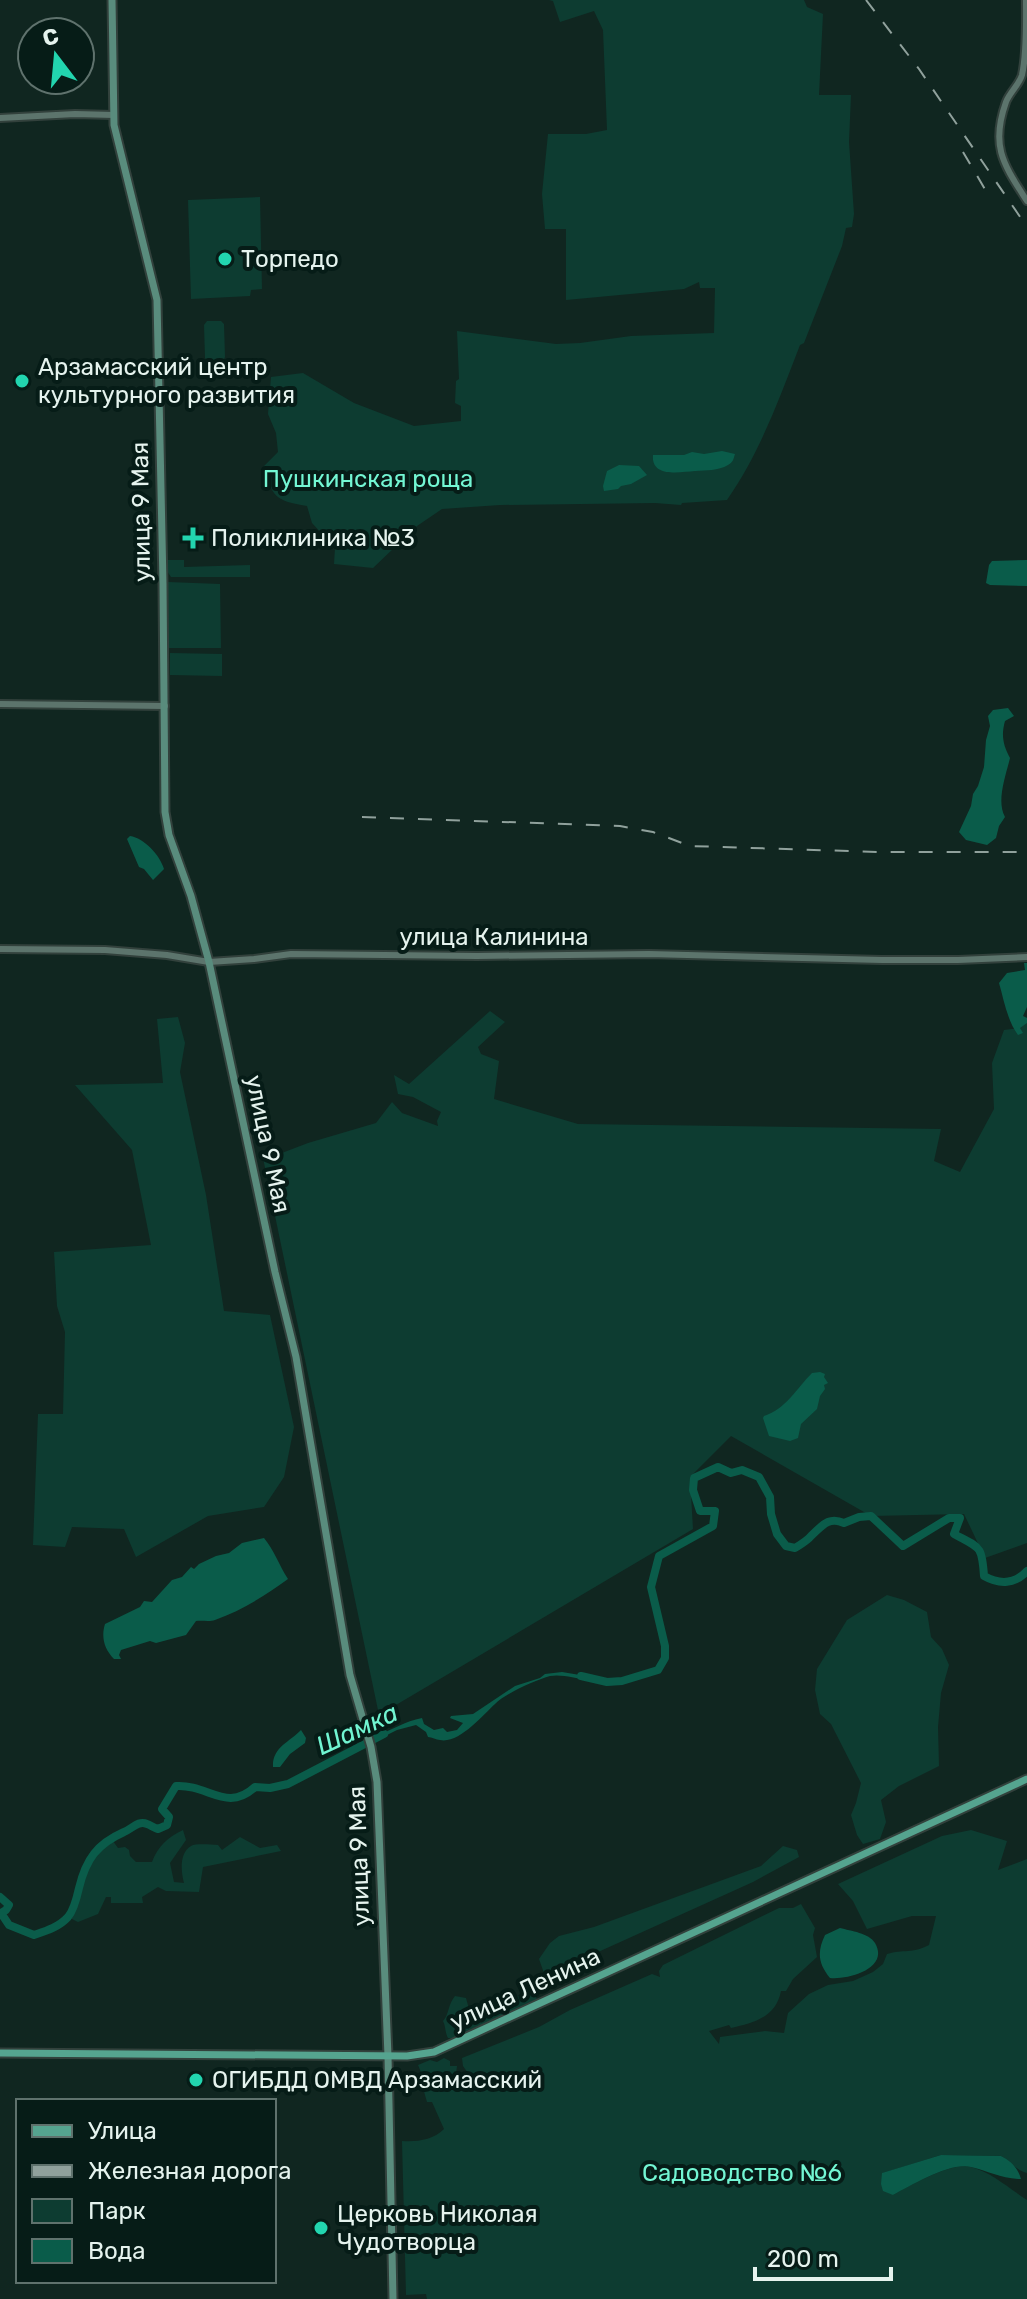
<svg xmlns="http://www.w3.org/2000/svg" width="1027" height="2299" viewBox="0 0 1027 2299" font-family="Rubik,sans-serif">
<rect width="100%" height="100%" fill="#102620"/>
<path fill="#0d3c31" d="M 549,0 L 804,0 L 807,7 L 823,14 L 819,95 L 851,95 L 849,142 L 854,214 L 852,227 L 846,228 L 842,246 L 804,343 L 800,345 C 779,399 760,453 727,500 L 682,503 L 681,505 L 655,503 L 500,505 L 442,509 L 417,526 L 373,568 L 334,564 L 335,548 L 312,523 L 307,506 C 275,501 273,497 263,467 L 278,452 L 276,433 L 268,414 L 271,377 L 303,373 L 354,403 L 414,426 L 461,421 L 461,406 L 455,403 L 456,381 L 459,379 L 457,331 L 556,344 L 580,343 L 631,336 L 714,333 L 715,288 L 700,288 L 699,282 L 684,289 L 566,300 L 566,229 L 545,229 L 542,194 L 548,134 L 586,134 L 607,130 L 603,30 L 594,11 L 560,22 L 553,1 Z
M 260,197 L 262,289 L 251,290 L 250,296 L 191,299 L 188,200 Z
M 207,321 L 221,321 L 224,324 L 225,357 L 223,361 L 209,362 L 205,358 L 204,325 Z
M 167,560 L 184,560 L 184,567 L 250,565 L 250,577 L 171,577 L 167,571 Z
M 168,582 L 220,584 L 221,648 L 169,648 Z
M 170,653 L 222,654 L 222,676 L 170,675 Z
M 490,1011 L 505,1022 L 478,1047 L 481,1054 L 499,1061 L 494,1099 L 578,1124 L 941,1129 L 934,1161 L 960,1172 L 994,1109 L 992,1063 L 1004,1030 L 1019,1028 L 1027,1017 L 1027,1543 L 985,1558 L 964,1514 L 871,1516 L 731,1436 L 690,1477 L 693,1529 L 379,1715 L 263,1158 L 274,1156 L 308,1143 L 376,1123 L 392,1102 L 402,1113 L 438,1126 L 437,1121 L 441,1112 L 413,1097 L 398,1094 L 394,1075 L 409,1084 Z
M 178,1017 L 185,1043 L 180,1072 L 206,1195 L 224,1311 L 270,1315 L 294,1427 L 284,1477 L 264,1507 L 208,1516 L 136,1557 L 124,1529 L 72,1527 L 65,1547 L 33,1545 L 38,1414 L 63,1414 L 65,1332 L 57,1306 L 54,1252 L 151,1245 L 132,1150 L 75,1085 L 163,1083 L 157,1019 Z
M 887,1595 L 904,1600 L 927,1612 L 931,1637 L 942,1649 L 949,1665 L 941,1693 L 938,1727 L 939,1766 L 899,1786 L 881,1800 L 886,1822 L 880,1839 L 863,1844 L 857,1835 L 851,1815 L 856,1803 L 861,1783 L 831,1724 L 820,1714 L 815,1690 L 817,1669 L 847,1620 Z
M 183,1830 L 186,1840 L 170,1863 L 174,1882 L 184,1883 C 181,1872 179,1853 191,1846 C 197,1843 211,1845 218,1845 L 222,1850 L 240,1837 L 260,1848 L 277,1845 L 281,1851 L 203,1867 L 199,1892 L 166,1891 L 158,1887 L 142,1897 L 143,1903 L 111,1903 L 111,1897 L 106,1897 L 98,1914 L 78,1922 L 68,1917 C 85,1883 80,1865 110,1837 L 118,1848 L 125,1847 L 129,1850 L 130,1856 L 136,1862 L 152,1862 C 158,1846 168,1837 183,1830 Z
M 971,1830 L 1007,1841 L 998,1870 L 1027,1859 L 1027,2173 C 1016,2171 1011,2161 1001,2156 L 941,2155 L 883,2173 L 893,2195 C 911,2185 951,2162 971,2167 C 991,2172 1010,2189 1027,2200 L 1027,2299 L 427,2299 L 426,2294 L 406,2295 L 402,2141 C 417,2142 433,2140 444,2129 L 432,2102 L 427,2102 L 421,2081 L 423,2077 L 418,2065 L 430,2060 L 437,2062 L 444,2058 L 450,2061 L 450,2066 L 457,2066 L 456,2074 L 470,2076 L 463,2066 L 462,2058 L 539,2027 L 570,2010 L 652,1974 L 660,1977 L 659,1971 L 663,1965 L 779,1908 L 793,1908 L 801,1904 L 815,1928 L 813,1935 L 817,1957 L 793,1979 L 786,1991 L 781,1991 C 776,2017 754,2023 731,2028 L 729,2025 L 709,2031 L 719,2044 L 720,2037 L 765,2031 L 784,2033 L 788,2013 L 809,1994 L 828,1985 L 853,1981 L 873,1972 L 883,1964 L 887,1954 C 904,1949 912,1954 929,1945 L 936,1916 L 912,1916 L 867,1929 L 853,1901 L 838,1884 L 942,1836 Z
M 783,1846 L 797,1850 L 799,1857 L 753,1882 L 545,1976 L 539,1959 L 550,1943 L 559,1936 L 594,1927 L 761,1866 Z
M 532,1990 L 537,1999 C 515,2008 494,2022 471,2029 C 462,2032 458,2039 448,2038 C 445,2033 446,2027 443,2021 C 449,2015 448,2004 455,1996 L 466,1998 L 469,2009 L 475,2010 L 479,2014 Z"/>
<path fill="#0a5c4a" d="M 722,451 L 735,454 C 733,460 734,461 728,465 C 718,471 706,470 695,471 C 680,472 651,478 653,455 L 684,455 L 692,452 L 704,454 Z
M 619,465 L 639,466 L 647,475 L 631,484 L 621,486 L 618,489 L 604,491 L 603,486 L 607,471 Z
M 1027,560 L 1027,586 L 990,585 L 986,583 L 989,565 L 992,561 Z
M 1008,708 L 1014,716 L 1005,721 C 1001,735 1003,745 1010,758 C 1006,775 996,801 1005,817 L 999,826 L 996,838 L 987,845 L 966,840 L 959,832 L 971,806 L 973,794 L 978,786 L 984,767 L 986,740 L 990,726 L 988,716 L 993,710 Z
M 130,836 C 144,838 160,855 164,869 L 153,880 L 144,869 L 139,867 L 127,839 Z
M 1024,963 L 1027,963 L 1027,1007 L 1023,1016 L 1027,1018 L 1027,1023 L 1020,1028 L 1023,1033 L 1018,1035 C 1007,1020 1004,1000 999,983 L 1007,973 L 1025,970 Z
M 820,1372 L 825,1374 L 824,1377 L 828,1383 L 824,1385 L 825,1389 L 820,1396 L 817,1409 L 801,1424 L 798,1438 L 790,1441 L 769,1436 L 763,1418 L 764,1416 C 786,1409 797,1388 812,1373 Z
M 264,1538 C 274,1550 279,1565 288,1579 C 265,1596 242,1610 215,1620 C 209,1622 202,1620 196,1621 L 186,1635 L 156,1643 L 150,1641 L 121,1650 L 119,1655 L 121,1659 L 114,1659 C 104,1649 101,1637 105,1624 L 140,1607 L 144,1601 L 152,1602 L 172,1580 L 182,1577 L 191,1567 L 194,1569 L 199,1564 L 216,1556 L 229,1553 L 242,1543 Z
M 562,1672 L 592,1677 L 587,1680 C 576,1678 561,1674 550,1676 C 536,1680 506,1693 495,1704 C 483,1715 459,1744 440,1740 C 436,1740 432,1737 428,1737 L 426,1732 L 416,1725 L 397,1730 L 377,1740 L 376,1736 C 392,1730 405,1721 422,1718 L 424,1724 L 434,1730 L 443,1728 L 447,1732 L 457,1730 L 463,1723 L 450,1718 L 451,1716 L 473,1714 L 515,1686 L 540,1678 L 545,1674 Z
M 301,1730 L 306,1738 L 305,1743 L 290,1754 L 280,1767 L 273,1767 C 272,1747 290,1742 301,1730 Z
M 840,1928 C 851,1931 869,1933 875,1943 C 890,1969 847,1980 830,1978 C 818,1963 817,1952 825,1935 Z
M 941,2155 L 1001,2156 C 1011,2161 1018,2168 1021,2179 C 1002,2179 988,2171 971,2167 C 950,2162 912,2185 893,2195 L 883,2191 L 881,2184 L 882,2173 Z"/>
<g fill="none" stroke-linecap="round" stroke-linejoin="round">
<path stroke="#0a5c4a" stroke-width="8" d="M 581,1676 L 607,1682 L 622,1681 L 658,1670 L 665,1658 L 665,1646 L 651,1587 L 659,1556 L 713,1526 L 715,1511 L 700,1511 L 693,1490 L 694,1478 L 718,1467 L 731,1473 L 742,1470 L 759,1477 L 770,1497 L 771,1514 L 777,1534 L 786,1546 L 795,1548 C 801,1544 807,1541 811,1536 C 822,1526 828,1516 844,1523 L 859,1517 L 871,1516 L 903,1546 L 949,1518 L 960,1518 L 954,1534 C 980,1548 982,1545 984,1576 C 1000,1585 1015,1584 1027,1571
M 0,1897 L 9,1905 L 6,1910 L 1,1913 L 9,1925 L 34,1935 C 46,1931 59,1927 68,1917 C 74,1910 77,1897 79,1888 C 86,1859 97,1844 124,1832 C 132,1829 138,1820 147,1824 C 150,1825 154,1828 158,1829 L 167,1825 L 169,1817 L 162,1809 L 176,1786 C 208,1784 227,1813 255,1787 L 270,1788 L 288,1784 L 384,1734"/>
<defs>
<path id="tertiary" d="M 1026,0 C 1026,24 1027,52 1022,75 C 1019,85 1010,92 1006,102 C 990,147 1004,165 1027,201
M 0,118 L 75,114 L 114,115
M 0,704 L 165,706
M 0,949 L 105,950 L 167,955 L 209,962 L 254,959 L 291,954 L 477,956 L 649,954 L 882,960 L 958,960 L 1027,957"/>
<path id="secondary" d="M 112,0 L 114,125 L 157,300 L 163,584 L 165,812 L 169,835 L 191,896 L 209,962 L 275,1272 L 296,1357 L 350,1675 L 371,1747 L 377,1782 L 388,2056 L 393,2299"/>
<path id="primary" d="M 0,2053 L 407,2056 L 434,2052 L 1027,1779"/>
</defs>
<use href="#tertiary" stroke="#32413c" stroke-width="10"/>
<use href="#secondary" stroke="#32413c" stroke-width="11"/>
<use href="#primary" stroke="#32413c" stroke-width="11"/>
<use href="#tertiary" stroke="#5c746c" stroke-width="6"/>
<use href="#secondary" stroke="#598c7d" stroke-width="7"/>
<use href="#primary" stroke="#55a48f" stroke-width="7"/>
<path stroke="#90a19c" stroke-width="2" stroke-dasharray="14 14" stroke-linecap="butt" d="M 866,0 L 919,69 L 1027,227
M 963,152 L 989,196
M 362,817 L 620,826 L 653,832 L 690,846 L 878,852 L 1027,852"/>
</g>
<g fill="#22d5af" stroke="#061c17" stroke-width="3">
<circle cx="225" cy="259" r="8"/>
<circle cx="22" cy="381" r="8"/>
<path d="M189 526h8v8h8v8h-8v8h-8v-8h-8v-8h8z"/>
<circle cx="196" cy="2080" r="8"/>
<circle cx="321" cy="2228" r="8"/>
</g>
<g text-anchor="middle" stroke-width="8" stroke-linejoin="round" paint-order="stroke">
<g font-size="24" fill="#e5f3ee" stroke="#061c17" text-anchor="start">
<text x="241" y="267">Торпедо</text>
<text x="38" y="375">Арзамасский центр<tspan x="38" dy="28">культурного развития</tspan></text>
<text x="211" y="546">Поликлиника №3</text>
<text x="212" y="2088">ОГИБДД ОМВД Арзамасский</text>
<text x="337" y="2222">Церковь Николая<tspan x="337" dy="28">Чудотворца</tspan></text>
</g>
<g font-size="24" fill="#73f6d3" stroke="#061c17">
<text x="368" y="487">Пушкинская роща</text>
<text x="742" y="2181">Садоводство №6</text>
</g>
<g font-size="24" fill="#e5f3ee" stroke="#061c17">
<text transform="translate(141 512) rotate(-91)" y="8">улица 9 Мая</text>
<text x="494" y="945">улица Калинина</text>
<text transform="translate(268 1144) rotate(78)" y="8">улица 9 Мая</text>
<text transform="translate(359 1856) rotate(-92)" y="8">улица 9 Мая</text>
<text transform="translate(525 1989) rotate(-25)" y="8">улица Ленина</text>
</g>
<g font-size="26" font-style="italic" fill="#71f4d1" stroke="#061c17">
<text transform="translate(357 1729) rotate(-25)" y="9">Шамка</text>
</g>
</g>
<rect x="16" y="2099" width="260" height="184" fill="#061c17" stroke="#5f726d" stroke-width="2"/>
<rect x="32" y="2125" width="40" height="12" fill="#55a48f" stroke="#5f726d" stroke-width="2"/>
<text x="88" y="2139" font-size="24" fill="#e5f3ee">Улица</text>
<rect x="32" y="2165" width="40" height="12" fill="#90a19c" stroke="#5f726d" stroke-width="2"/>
<text x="88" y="2179" font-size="24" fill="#e5f3ee">Железная дорога</text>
<rect x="32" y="2199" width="40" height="24" fill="#0d3c31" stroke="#5f726d" stroke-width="2"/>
<text x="88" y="2219" font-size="24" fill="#e5f3ee">Парк</text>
<rect x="32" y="2239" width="40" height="24" fill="#0a5c4a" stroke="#5f726d" stroke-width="2"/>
<text x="88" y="2259" font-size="24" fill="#e5f3ee">Вода</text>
<g transform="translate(56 56) rotate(344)"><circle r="38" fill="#061c17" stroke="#5f726d" stroke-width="2"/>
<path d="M0-6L14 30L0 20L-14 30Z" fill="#22d5af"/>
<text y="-12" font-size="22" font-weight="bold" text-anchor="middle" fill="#e5f3ee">С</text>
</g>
<path d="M755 2267v12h136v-12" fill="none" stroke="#e5f3ee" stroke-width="4"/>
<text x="767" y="2267" font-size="24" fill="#e5f3ee" stroke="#061c17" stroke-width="6" paint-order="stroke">200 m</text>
</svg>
